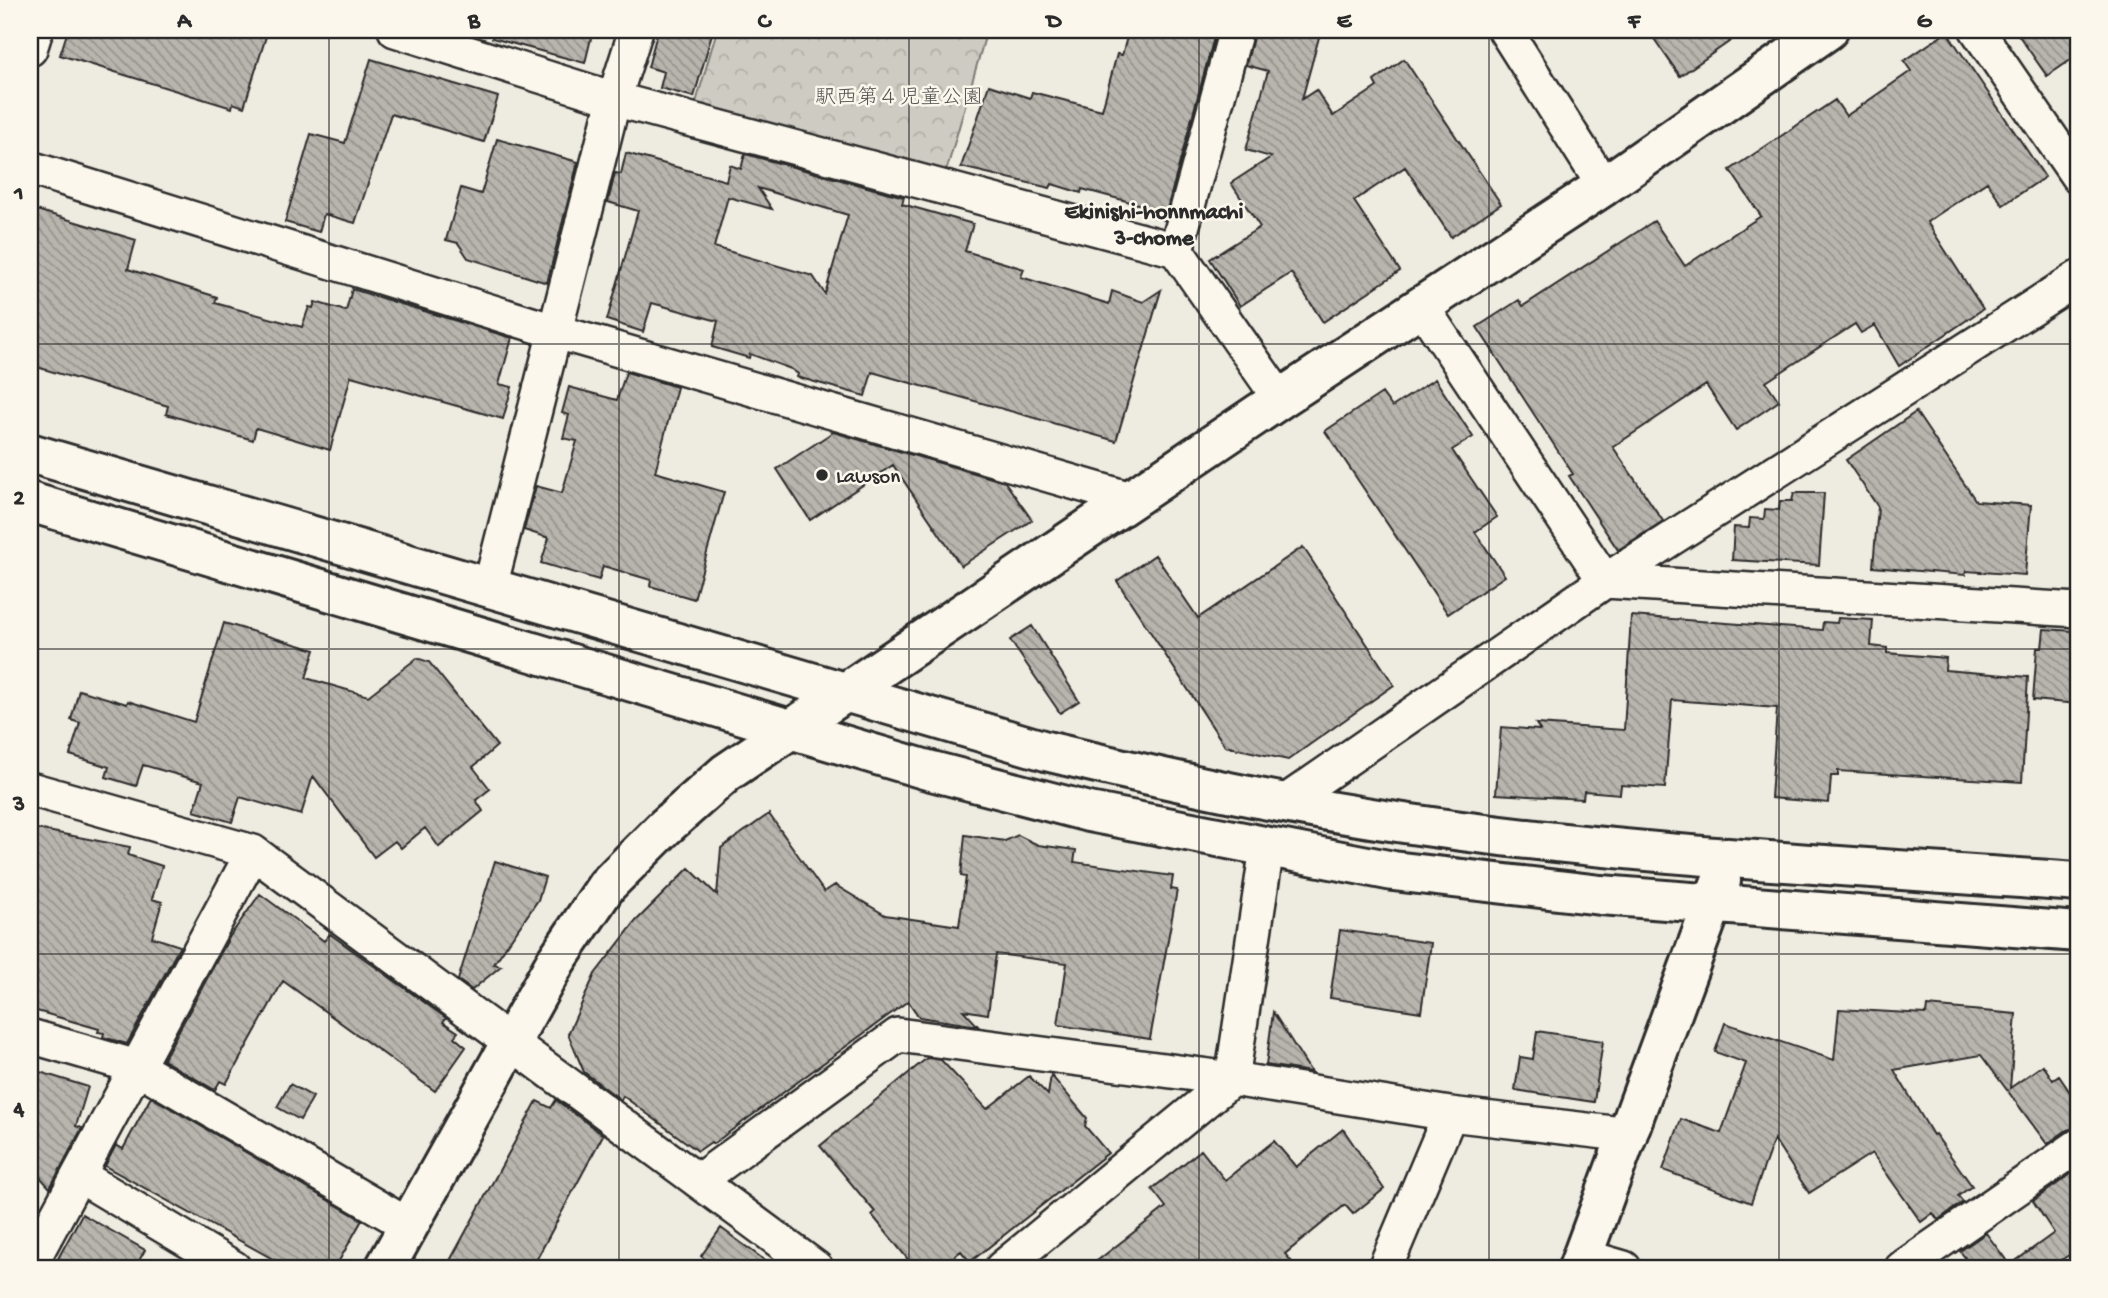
<svg xmlns="http://www.w3.org/2000/svg" width="2108" height="1298" viewBox="0 0 2108 1298" font-family="'Gochi Hand','Klee One',sans-serif">
<defs>
<pattern id="park-crowns" width="20" height="18" patternUnits="userSpaceOnUse" patternTransform="scale(1.75)"><rect width="20" height="18" fill="#cecbc2"/><path d="M2 6a3 3 0 1 1 6 0M12 15a3 3 0 1 1 6 0" fill="none" stroke="#b1aea7"/></pattern>
<pattern id="building-back-hatch" width="6" height="6" patternUnits="userSpaceOnUse" patternTransform="scale(1.75)"><rect width="6" height="6" fill="#b8b5ae"/><path d="M-1 5l2 2M0 0l6 6M5-1l2 2" fill="none" stroke="#96938e"/></pattern>
</defs>
<rect width="100%" height="100%" fill="#eeebe0"/>
<filter id="ink" filterUnits="userSpaceOnUse"><feTurbulence type="fractalNoise" baseFrequency=".0143" numOctaves="2"/><feDisplacementMap in="SourceGraphic" scale="14" xChannelSelector="R" yChannelSelector="G"/><feConvolveMatrix kernelMatrix="1 2 1 2 8 2 1 2 1" color-interpolation-filters="sRGB"/></filter>
<g filter="url(#ink)">
<path fill="url(#park-crowns)" stroke="#7c7b76" stroke-width="2" d="M 717,30 L 987,30 L 944,179 L 695,106 Z"/>
<path fill="url(#building-back-hatch)" stroke="#2b2b2b" stroke-width="2" fill-rule="evenodd" d="M 68,30 L 202,30 L 235,40 L 237,30 L 268,30 L 244,107 L 233,103 L 232,108 L 60,55 Z
M 493,30 L 593,30 L 585,63 L 492,38 Z
M 658,30 L 713,30 L 694,97 L 660,88 L 664,72 L 648,67 Z
M 1129,30 L 1216,30 L 1164,220 L 1143,214 L 1145,206 L 1082,189 L 1081,193 L 1052,184 L 1050,188 L 961,167 L 989,85 L 1030,98 L 1032,92 L 1102,110 L 1117,54 L 1122,55 Z
M 1255,30 L 1321,30 L 1302,99 L 1316,90 L 1333,116 L 1377,87 L 1374,81 L 1404,59 L 1501,204 L 1451,237 L 1405,167 L 1354,201 L 1400,271 L 1323,322 L 1291,273 L 1240,306 L 1210,259 L 1260,227 L 1231,183 L 1271,157 L 1246,150 L 1268,71 L 1246,65 Z
M 1648,30 L 1746,30 L 1680,76 Z
M 2015,30 L 2078,30 L 2078,55 L 2047,76 Z
M 1947,32 L 2045,177 L 2003,205 L 1987,182 L 1927,222 L 1983,309 L 1899,366 L 1875,325 L 1861,333 L 1855,324 L 1766,382 L 1779,401 L 1736,430 L 1706,385 L 1613,447 L 1663,521 L 1618,550 L 1569,476 L 1573,474 L 1477,327 L 1519,300 L 1523,306 L 1654,221 L 1685,266 L 1761,216 L 1730,170 L 1835,100 L 1846,116 L 1911,71 L 1904,61 Z
M 371,59 L 498,97 L 484,142 L 391,114 L 355,223 L 324,214 L 319,232 L 285,222 L 311,134 L 345,143 Z
M 497,139 L 578,162 L 547,283 L 468,258 L 458,243 L 446,240 L 461,188 L 481,194 Z
M 626,153 L 726,181 L 730,165 L 741,169 L 745,154 L 904,197 L 902,204 L 973,224 L 965,251 L 1024,269 L 1021,277 L 1109,304 L 1112,291 L 1143,302 L 1161,290 L 1116,441 L 872,372 L 865,396 L 797,377 L 798,374 L 791,369 L 750,354 L 749,358 L 712,347 L 718,321 L 652,303 L 643,332 L 607,320 L 638,211 L 608,202 L 615,173 L 621,174 ZM 758,188 L 848,215 L 825,294 L 813,276 L 714,247 L 728,197 L 772,209 Z
M 30,208 L 136,240 L 128,269 L 217,297 L 215,303 L 302,327 L 309,307 L 313,308 L 315,302 L 346,311 L 352,289 L 512,338 L 499,384 L 512,387 L 503,419 L 351,376 L 330,450 L 256,428 L 253,440 L 166,414 L 168,406 L 30,365 Z
M 626,372 L 677,387 L 655,472 L 724,492 L 694,599 L 650,586 L 651,580 L 603,566 L 599,580 L 541,563 L 549,538 L 524,530 L 536,486 L 562,493 L 577,441 L 563,438 L 569,415 L 562,413 L 569,387 L 617,400 Z
M 1435,379 L 1473,437 L 1452,450 L 1497,517 L 1475,532 L 1505,576 L 1448,614 L 1325,431 L 1382,393 L 1392,407 Z
M 1916,412 L 1976,501 L 2031,505 L 2025,575 L 1966,571 L 1965,575 L 1873,567 L 1878,507 L 1846,460 Z
M 833,432 L 1005,482 L 1032,520 L 961,566 L 893,465 L 810,520 L 777,469 Z
M 1794,493 L 1824,493 L 1819,565 L 1732,560 L 1734,527 L 1749,528 L 1750,518 L 1764,519 L 1765,509 L 1779,510 L 1780,501 L 1792,501 Z
M 1303,547 L 1394,685 L 1288,760 L 1225,746 L 1117,581 L 1155,555 L 1198,618 Z
M 1631,616 L 1822,630 L 1823,622 L 1837,623 L 1838,618 L 1873,620 L 1871,646 L 1887,648 L 1887,653 L 1946,658 L 1945,670 L 2028,677 L 2022,782 L 1838,771 L 1838,776 L 1831,776 L 1829,803 L 1771,798 L 1777,708 L 1672,700 L 1665,788 L 1621,785 L 1620,794 L 1584,791 L 1583,799 L 1496,794 L 1501,727 L 1540,730 L 1536,724 L 1624,730 Z
M 224,623 L 315,650 L 306,678 L 368,696 L 417,658 L 429,662 L 497,746 L 473,767 L 490,789 L 476,800 L 483,811 L 439,847 L 425,828 L 401,848 L 395,841 L 374,857 L 313,776 L 301,815 L 240,797 L 232,822 L 194,811 L 203,782 L 143,765 L 136,786 L 106,777 L 109,767 L 70,755 L 80,723 L 71,720 L 79,690 L 127,704 L 128,701 L 194,722 Z
M 1032,626 L 1079,701 L 1060,713 L 1010,640 Z
M 2044,629 L 2074,631 L 2074,636 L 2078,637 L 2078,704 L 2033,700 L 2037,648 L 2042,648 Z
M 769,814 L 824,892 L 835,885 L 885,915 L 959,926 L 966,877 L 961,876 L 965,835 L 1005,841 L 1018,835 L 1038,845 L 1076,850 L 1074,862 L 1173,876 L 1171,889 L 1177,890 L 1150,1039 L 1058,1025 L 1067,963 L 996,954 L 988,1014 L 963,1010 L 978,1026 L 919,1017 L 908,1001 L 713,1144 L 711,1142 L 698,1151 L 623,1096 L 621,1100 L 584,1072 L 568,1034 L 595,974 L 636,921 L 689,868 L 717,895 L 721,848 Z
M 37,829 L 130,847 L 128,855 L 162,866 L 152,899 L 162,902 L 152,937 L 180,946 L 127,1044 L 103,1037 L 104,1033 L 98,1032 L 99,1029 L 30,1009 L 37,975 L 30,973 L 30,842 Z
M 495,861 L 545,877 L 538,900 L 494,964 L 501,966 L 472,990 L 458,980 Z
M 260,894 L 324,941 L 330,934 L 446,1018 L 443,1022 L 458,1032 L 454,1037 L 466,1047 L 435,1091 L 283,981 L 226,1084 L 220,1081 L 215,1090 L 163,1060 L 230,936 Z
M 1340,930 L 1431,943 L 1421,1012 L 1330,998 Z
M 1927,1006 L 2016,1014 L 2010,1088 L 2043,1065 L 2053,1080 L 2059,1076 L 2078,1104 L 2078,1127 L 2067,1130 L 2047,1144 L 1981,1055 L 1894,1070 L 1933,1135 L 1935,1134 L 1972,1186 L 1958,1196 L 1963,1202 L 1938,1220 L 1933,1213 L 1921,1222 L 1872,1153 L 1809,1193 L 1774,1139 L 1751,1203 L 1663,1170 L 1681,1119 L 1721,1133 L 1746,1063 L 1715,1052 L 1725,1023 L 1834,1060 L 1839,1009 L 1926,1014 Z
M 1273,1012 L 1311,1072 L 1266,1065 Z
M 1537,1031 L 1603,1041 L 1594,1102 L 1515,1090 L 1520,1057 L 1533,1059 Z
M 927,1058 L 941,1060 L 987,1109 L 1029,1076 L 1048,1095 L 1051,1075 L 1087,1118 L 1085,1126 L 1108,1153 L 970,1262 L 961,1251 L 940,1268 L 915,1268 L 872,1215 L 875,1212 L 820,1146 Z
M 30,1069 L 88,1087 L 76,1126 L 82,1128 L 50,1188 L 30,1166 Z
M 290,1084 L 313,1097 L 300,1120 L 277,1107 Z
M 151,1097 L 362,1220 L 335,1268 L 289,1268 L 105,1166 L 116,1145 L 123,1149 Z
M 556,1100 L 603,1135 L 532,1268 L 446,1268 L 537,1101 L 551,1108 Z
M 1343,1129 L 1384,1189 L 1353,1214 L 1345,1205 L 1285,1254 L 1297,1268 L 1088,1268 L 1166,1207 L 1152,1189 L 1201,1150 L 1225,1180 L 1274,1141 L 1296,1167 Z
M 2078,1169 L 2078,1268 L 2069,1255 L 2049,1268 L 1973,1268 L 1960,1251 L 1986,1233 L 2010,1265 L 2054,1233 L 2033,1201 Z
M 82,1214 L 145,1250 L 135,1268 L 53,1268 Z
M 721,1228 L 775,1268 L 717,1268 L 701,1256 Z"/>
<g fill="none" stroke-linecap="round" stroke-linejoin="round">
<defs>
<path id="street" d="M 395,30 L 614,99 L 1176,250 L 1280,399
M 1505,30 L 1604,186
M 1977,30 L 2078,177
M 30,49 L 36,30
M 30,168 L 557,332 L 1131,499
M 1176,250 L 1236,30
M 1422,307 L 1605,581 L 2078,610
M 490,587 L 614,99 L 636,30
M 30,789 L 253,852 L 816,1268
M 1285,802 L 1605,581 L 2078,278
M 30,1036 L 137,1067 L 408,1225
M 80,1176 L 234,1268
M 698,1181 L 898,1035 L 1232,1079 L 1450,1114 L 1630,1135
M 1583,1256 L 1624,1268
M 30,1265 L 253,852
M 1002,1268 L 1232,1079 L 1267,848
M 1385,1268 L 1450,1114
M 1902,1268 L 2078,1146"/>
<path id="secondary" d="M 30,453 L 1046,751 C 1164,779 1284,806 1404,823 C 1627,856 1854,866 2078,882
M 30,502 L 924,769 L 1089,812 L 1393,871 L 1601,895 L 2078,932
M 385,1268 L 556,961 L 607,885 L 665,827 L 726,773 L 1280,399 L 1604,186 L 1828,30
M 1578,1268 L 1721,881"/>
</defs>
<use href="#street" stroke="#2b2b2b" stroke-width="38"/>
<use href="#secondary" stroke="#2b2b2b" stroke-width="44"/>
<use href="#street" stroke="#fbf7ec" stroke-width="33"/>
<use href="#secondary" stroke="#fbf7ec" stroke-width="38"/>
</g>
</g>
<path fill="none" stroke="#2b2b2b" stroke-width="2" stroke-opacity="0.55" d="M 329,30 L 329,1268M 619,30 L 619,1268M 909,30 L 909,1268M 1199,30 L 1199,1268M 1489,30 L 1489,1268M 1779,30 L 1779,1268M 30,344 L 2078,344M 30,649 L 2078,649M 30,954 L 2078,954"/>
<circle fill="#2b2b2b" stroke="#fbf7ec" stroke-width="2.5" cx="822" cy="475" r="7"/>
<g text-anchor="middle" stroke-width="5" stroke-linejoin="round" paint-order="stroke">
<g font-size="21" fill="#545351" stroke="#fbf7ec">
<text x="899" y="103">駅西第４児童公園</text>
</g>
<g font-size="21" fill="#2b2b2b" stroke="#fbf7ec" text-anchor="start">
<text x="836" y="482">Lawson</text>
</g>
<g font-size="23" font-weight="bold" fill="#2b2b2b" stroke="#fbf7ec">
<text x="1154" y="218">Ekinishi-honnmachi<tspan x="1154" dy="26">3-chome</tspan></text>
</g>
</g>
<rect width="2108" height="1298" fill="none" stroke="#fbf7ec" stroke-width="77"/>
<rect x="38" y="38" width="2032" height="1222" fill="none" stroke="#2b2b2b" stroke-width="2.5"/>
<g font-size="23" text-anchor="middle" font-weight="bold" fill="#2b2b2b">
<text x="184" y="27">A</text>
<text x="474" y="27">B</text>
<text x="764" y="27">C</text>
<text x="1054" y="27">D</text>
<text x="1344" y="27">E</text>
<text x="1634" y="27">F</text>
<text x="1924" y="27">G</text>
<text x="19" y="199">1</text>
<text x="19" y="504">2</text>
<text x="19" y="810">3</text>
<text x="19" y="1115">4</text>
</g>
</svg>
